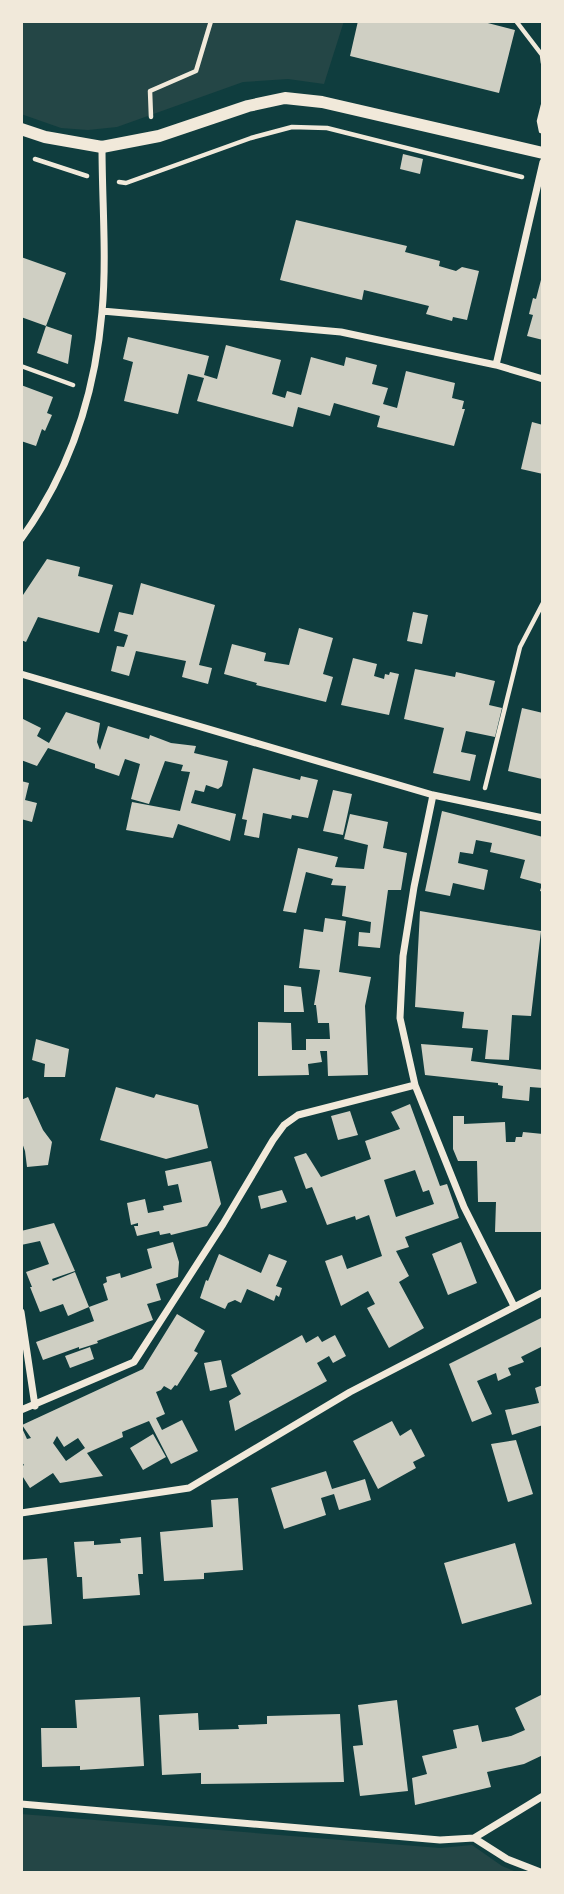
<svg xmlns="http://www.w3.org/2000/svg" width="564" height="1894" viewBox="0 0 564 1894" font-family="'Zilla Slab',serif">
<rect width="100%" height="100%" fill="#0f3d3e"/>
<path fill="#244646" d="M 21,21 L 344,21 L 324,84 L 288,79 L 243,82 L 117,127 L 88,130 L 61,128 L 21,114 Z
M 21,1814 L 440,1848 L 472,1845 L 502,1866 L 519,1873 L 21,1873 Z"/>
<path fill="#cfcfc3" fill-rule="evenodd" d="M 358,21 L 480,21 L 515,30 L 499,93 L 350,56 Z
M 403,154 L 423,159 L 420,174 L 400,169 Z
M 296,220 L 407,246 L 405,252 L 440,261 L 439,266 L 456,271 L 462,267 L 479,271 L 467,320 L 453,317 L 452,321 L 426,314 L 429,306 L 364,290 L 362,300 L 280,280 Z
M 21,257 L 66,273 L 46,326 L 21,317 Z
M 542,276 L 543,276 L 543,340 L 527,336 L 533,315 L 529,314 L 533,298 L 536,299 Z
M 46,326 L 72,335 L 68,364 L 37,353 Z
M 128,337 L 209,356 L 204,375 L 217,379 L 226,345 L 281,360 L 272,394 L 285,398 L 287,391 L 301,395 L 311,357 L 344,366 L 346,357 L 377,365 L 372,384 L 388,388 L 383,404 L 397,408 L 406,371 L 455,383 L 452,398 L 464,401 L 462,409 L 465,409 L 454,446 L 377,427 L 380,416 L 334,403 L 330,416 L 298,407 L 293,427 L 197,401 L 204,378 L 188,374 L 178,414 L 124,401 L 133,362 L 123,359 Z
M 21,385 L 53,397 L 47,413 L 52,415 L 45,431 L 42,429 L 36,446 L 21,441 Z
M 532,422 L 543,425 L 543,474 L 521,469 Z
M 47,559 L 80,567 L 78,576 L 113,585 L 99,633 L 38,617 L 26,642 L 21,640 L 21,598 Z
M 141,583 L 215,605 L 199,665 L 212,668 L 208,684 L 182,677 L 186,661 L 136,651 L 129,676 L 111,671 L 117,646 L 124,647 L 128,635 L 114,631 L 119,612 L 133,615 Z
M 413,612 L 428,615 L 422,644 L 407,641 Z
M 299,628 L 333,638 L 323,674 L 333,677 L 326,702 L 256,685 L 257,683 L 224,674 L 232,644 L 266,653 L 264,661 L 289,665 Z
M 353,658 L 377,664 L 374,676 L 384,679 L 385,674 L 389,675 L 390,672 L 399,674 L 389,715 L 341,705 Z
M 415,669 L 455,677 L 456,672 L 495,681 L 489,705 L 502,708 L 495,737 L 466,731 L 461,752 L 476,755 L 470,781 L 433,773 L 444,728 L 404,719 Z
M 522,708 L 543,713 L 542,779 L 508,771 Z
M 66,712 L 100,723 L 97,742 L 100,750 L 108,726 L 149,739 L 150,735 L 171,743 L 196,746 L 194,753 L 228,761 L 222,786 L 218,789 L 206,785 L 204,792 L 195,790 L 191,803 L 236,814 L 230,841 L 178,824 L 173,838 L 126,830 L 132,802 L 180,811 L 190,772 L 181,771 L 183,765 L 165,761 L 149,804 L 131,799 L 140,764 L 125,759 L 119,776 L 95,768 L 95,764 L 48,748 L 37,766 L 21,760 L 21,718 L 41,728 L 37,736 L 49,743 Z
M 253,768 L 300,780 L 301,776 L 318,780 L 308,818 L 292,815 L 291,819 L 263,813 L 259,838 L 244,835 L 247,820 L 242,819 Z
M 21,781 L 29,783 L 25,800 L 37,803 L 32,822 L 21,819 Z
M 333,790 L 352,794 L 343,835 L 323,831 Z
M 442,811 L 543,837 L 543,892 L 540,891 L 542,884 L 520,878 L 525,860 L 490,852 L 492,843 L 476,840 L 473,854 L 460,852 L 458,863 L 488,870 L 484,890 L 453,883 L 450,896 L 425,891 Z
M 350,814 L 388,822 L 383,848 L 407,853 L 401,890 L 388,890 L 380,948 L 358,946 L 359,932 L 370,933 L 371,922 L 342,916 L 346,886 L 331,885 L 333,879 L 306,872 L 296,913 L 283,911 L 298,848 L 338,857 L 335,867 L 364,869 L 368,845 L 344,839 Z
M 420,911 L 541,931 L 531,1016 L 512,1015 L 509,1060 L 485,1059 L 488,1030 L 462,1028 L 464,1012 L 415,1007 Z
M 325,918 L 346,921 L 339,972 L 371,977 L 365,1006 L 368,1075 L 328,1076 L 327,1051 L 320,1051 L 322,1062 L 308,1064 L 309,1075 L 258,1076 L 258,1022 L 291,1023 L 292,1050 L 306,1050 L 306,1039 L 330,1039 L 329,1023 L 318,1023 L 316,1005 L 314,1005 L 320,970 L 299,968 L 304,929 L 323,932 Z
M 284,985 L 301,987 L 304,1012 L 284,1012 Z
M 36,1039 L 69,1049 L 65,1077 L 44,1077 L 45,1064 L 32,1060 Z
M 421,1044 L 473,1048 L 471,1061 L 543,1070 L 543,1088 L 530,1087 L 529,1101 L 502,1098 L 503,1086 L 498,1085 L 498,1083 L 425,1075 Z
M 116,1087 L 154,1098 L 156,1094 L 198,1105 L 208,1148 L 166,1159 L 100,1140 Z
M 28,1097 L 43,1130 L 52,1142 L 48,1165 L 27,1167 L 25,1151 L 21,1140 L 21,1100 Z
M 410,1104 L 440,1186 L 447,1184 L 459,1218 L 405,1237 L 409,1247 L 396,1251 L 409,1276 L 399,1282 L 424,1328 L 389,1348 L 367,1308 L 375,1304 L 368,1291 L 341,1306 L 325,1261 L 342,1255 L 347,1269 L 382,1256 L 369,1215 L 356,1220 L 355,1216 L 327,1225 L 312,1187 L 306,1189 L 294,1157 L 306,1153 L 321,1177 L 371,1159 L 365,1141 L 400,1129 L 391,1112 ZM 415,1170 L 423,1192 L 429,1190 L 434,1204 L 396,1217 L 384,1180 Z
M 350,1111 L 358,1135 L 338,1140 L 331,1116 Z
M 453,1116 L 464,1116 L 464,1124 L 505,1122 L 506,1142 L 515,1142 L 516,1137 L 522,1137 L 523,1132 L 543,1134 L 543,1232 L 495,1232 L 496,1202 L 478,1202 L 477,1161 L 458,1161 L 453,1149 Z
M 211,1161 L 221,1204 L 207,1226 L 171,1235 L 170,1233 L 160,1235 L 159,1231 L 137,1236 L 134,1226 L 138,1226 L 138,1223 L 131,1225 L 127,1203 L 145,1199 L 148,1213 L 164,1210 L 163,1206 L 182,1202 L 178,1184 L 168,1186 L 165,1171 Z
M 282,1190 L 287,1202 L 261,1209 L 258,1196 Z
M 54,1223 L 75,1271 L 52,1279 L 53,1281 L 75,1272 L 89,1307 L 108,1300 L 103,1284 L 107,1282 L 106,1277 L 120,1273 L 121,1278 L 152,1268 L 147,1249 L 173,1242 L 179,1262 L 178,1277 L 156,1284 L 161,1300 L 147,1304 L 153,1320 L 97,1341 L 98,1343 L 79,1349 L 79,1347 L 43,1360 L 36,1342 L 94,1321 L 89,1307 L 68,1316 L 63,1304 L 40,1312 L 30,1287 L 32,1287 L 26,1272 L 49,1264 L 40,1241 L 21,1245 L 21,1231 Z
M 461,1242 L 477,1283 L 448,1295 L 432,1254 Z
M 219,1254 L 261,1273 L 269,1254 L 287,1261 L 276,1286 L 282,1288 L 279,1297 L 276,1295 L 274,1301 L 247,1289 L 241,1303 L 235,1300 L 228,1303 L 225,1309 L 200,1298 L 206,1280 L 208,1281 Z
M 177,1314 L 205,1331 L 194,1351 L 198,1353 L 177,1386 L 175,1385 L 171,1390 L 164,1386 L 161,1390 L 156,1392 L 165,1414 L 156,1418 L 162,1430 L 182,1420 L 198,1451 L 171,1464 L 149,1421 L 122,1432 L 123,1437 L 87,1453 L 103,1476 L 60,1483 L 53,1473 L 30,1488 L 21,1474 L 21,1467 L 24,1465 L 21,1461 L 21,1426 L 27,1439 L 31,1438 L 22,1425 L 143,1369 ZM 57,1436 L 64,1447 L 78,1438 L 85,1448 L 66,1461 L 53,1443 Z
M 543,1317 L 543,1346 L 521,1357 L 524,1362 L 508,1368 L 511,1375 L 498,1381 L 496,1373 L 477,1381 L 492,1414 L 472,1422 L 449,1364 Z
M 302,1335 L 306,1343 L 318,1336 L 322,1342 L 335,1335 L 346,1356 L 333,1363 L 329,1356 L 317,1363 L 327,1381 L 235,1431 L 229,1401 L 241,1394 L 231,1375 Z
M 90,1347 L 94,1359 L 70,1368 L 65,1356 Z
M 221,1360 L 227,1387 L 210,1391 L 204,1363 Z
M 543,1385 L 543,1425 L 512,1435 L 505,1410 L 539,1403 L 535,1388 Z
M 392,1421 L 400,1436 L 411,1429 L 425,1456 L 413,1462 L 416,1468 L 378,1489 L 353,1441 Z
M 153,1434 L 166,1457 L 143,1470 L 130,1448 Z
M 516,1440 L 533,1494 L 508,1502 L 491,1444 Z
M 326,1471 L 332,1489 L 365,1479 L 371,1500 L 339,1510 L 334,1494 L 321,1498 L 326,1515 L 284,1529 L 271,1488 Z
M 238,1498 L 243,1570 L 204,1573 L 204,1579 L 164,1581 L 160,1532 L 213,1527 L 211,1500 Z
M 141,1537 L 143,1574 L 138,1574 L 140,1595 L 83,1599 L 82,1577 L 77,1577 L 74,1542 L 94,1541 L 94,1545 L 121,1543 L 120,1539 Z
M 515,1543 L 532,1604 L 462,1624 L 444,1563 Z
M 47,1558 L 52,1624 L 21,1626 L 21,1560 Z
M 543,1694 L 543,1755 L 524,1764 L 487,1772 L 491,1787 L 415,1805 L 412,1778 L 427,1774 L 422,1756 L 457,1748 L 453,1730 L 478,1725 L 482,1742 L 511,1736 L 525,1730 L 515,1708 Z
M 140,1697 L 144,1766 L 80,1770 L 80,1766 L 42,1767 L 41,1728 L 77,1728 L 75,1700 Z
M 397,1700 L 408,1791 L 360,1796 L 353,1746 L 363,1745 L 358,1705 Z
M 198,1713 L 199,1730 L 239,1729 L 238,1725 L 267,1724 L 267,1716 L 340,1714 L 344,1782 L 201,1784 L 201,1773 L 162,1775 L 159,1715 Z"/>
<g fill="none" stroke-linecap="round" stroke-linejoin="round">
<path stroke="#f1e9da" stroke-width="4.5" d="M 516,21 L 542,55 L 543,63
M 151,117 L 150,91 L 196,71 L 211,21
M 541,131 L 539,121 L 543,105
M 35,159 L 87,176
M 119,182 L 126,183 L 251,138 L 292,127 L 327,128 L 522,177
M 21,366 L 73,385
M 485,788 L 520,647 L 543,603"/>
<path stroke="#f1e9da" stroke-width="7" d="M 102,311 L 341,332 L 496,365 L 543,379
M 496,365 L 543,162
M 21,539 C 69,473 95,394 102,312 C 107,258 102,202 102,147
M 21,674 L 433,795 L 543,818
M 433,795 L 414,887 L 403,956 L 400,1018 L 415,1085 L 464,1207 L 514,1306
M 21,1312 L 35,1406
M 21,1410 L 134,1362 L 223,1224 L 273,1140 L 284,1125 L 298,1115 L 415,1085
M 21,1513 L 189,1488 L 350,1392 L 543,1292
M 21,1804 L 440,1840 L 474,1838 L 507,1859 L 543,1873
M 474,1838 L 543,1796"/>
<path stroke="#f1e9da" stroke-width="12" d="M 21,129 L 45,137 L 102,147 L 159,136 L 248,106 L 285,98 L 322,102 L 543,153"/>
</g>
<rect width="564" height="1894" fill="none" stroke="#f1e9da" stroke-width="46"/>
</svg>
